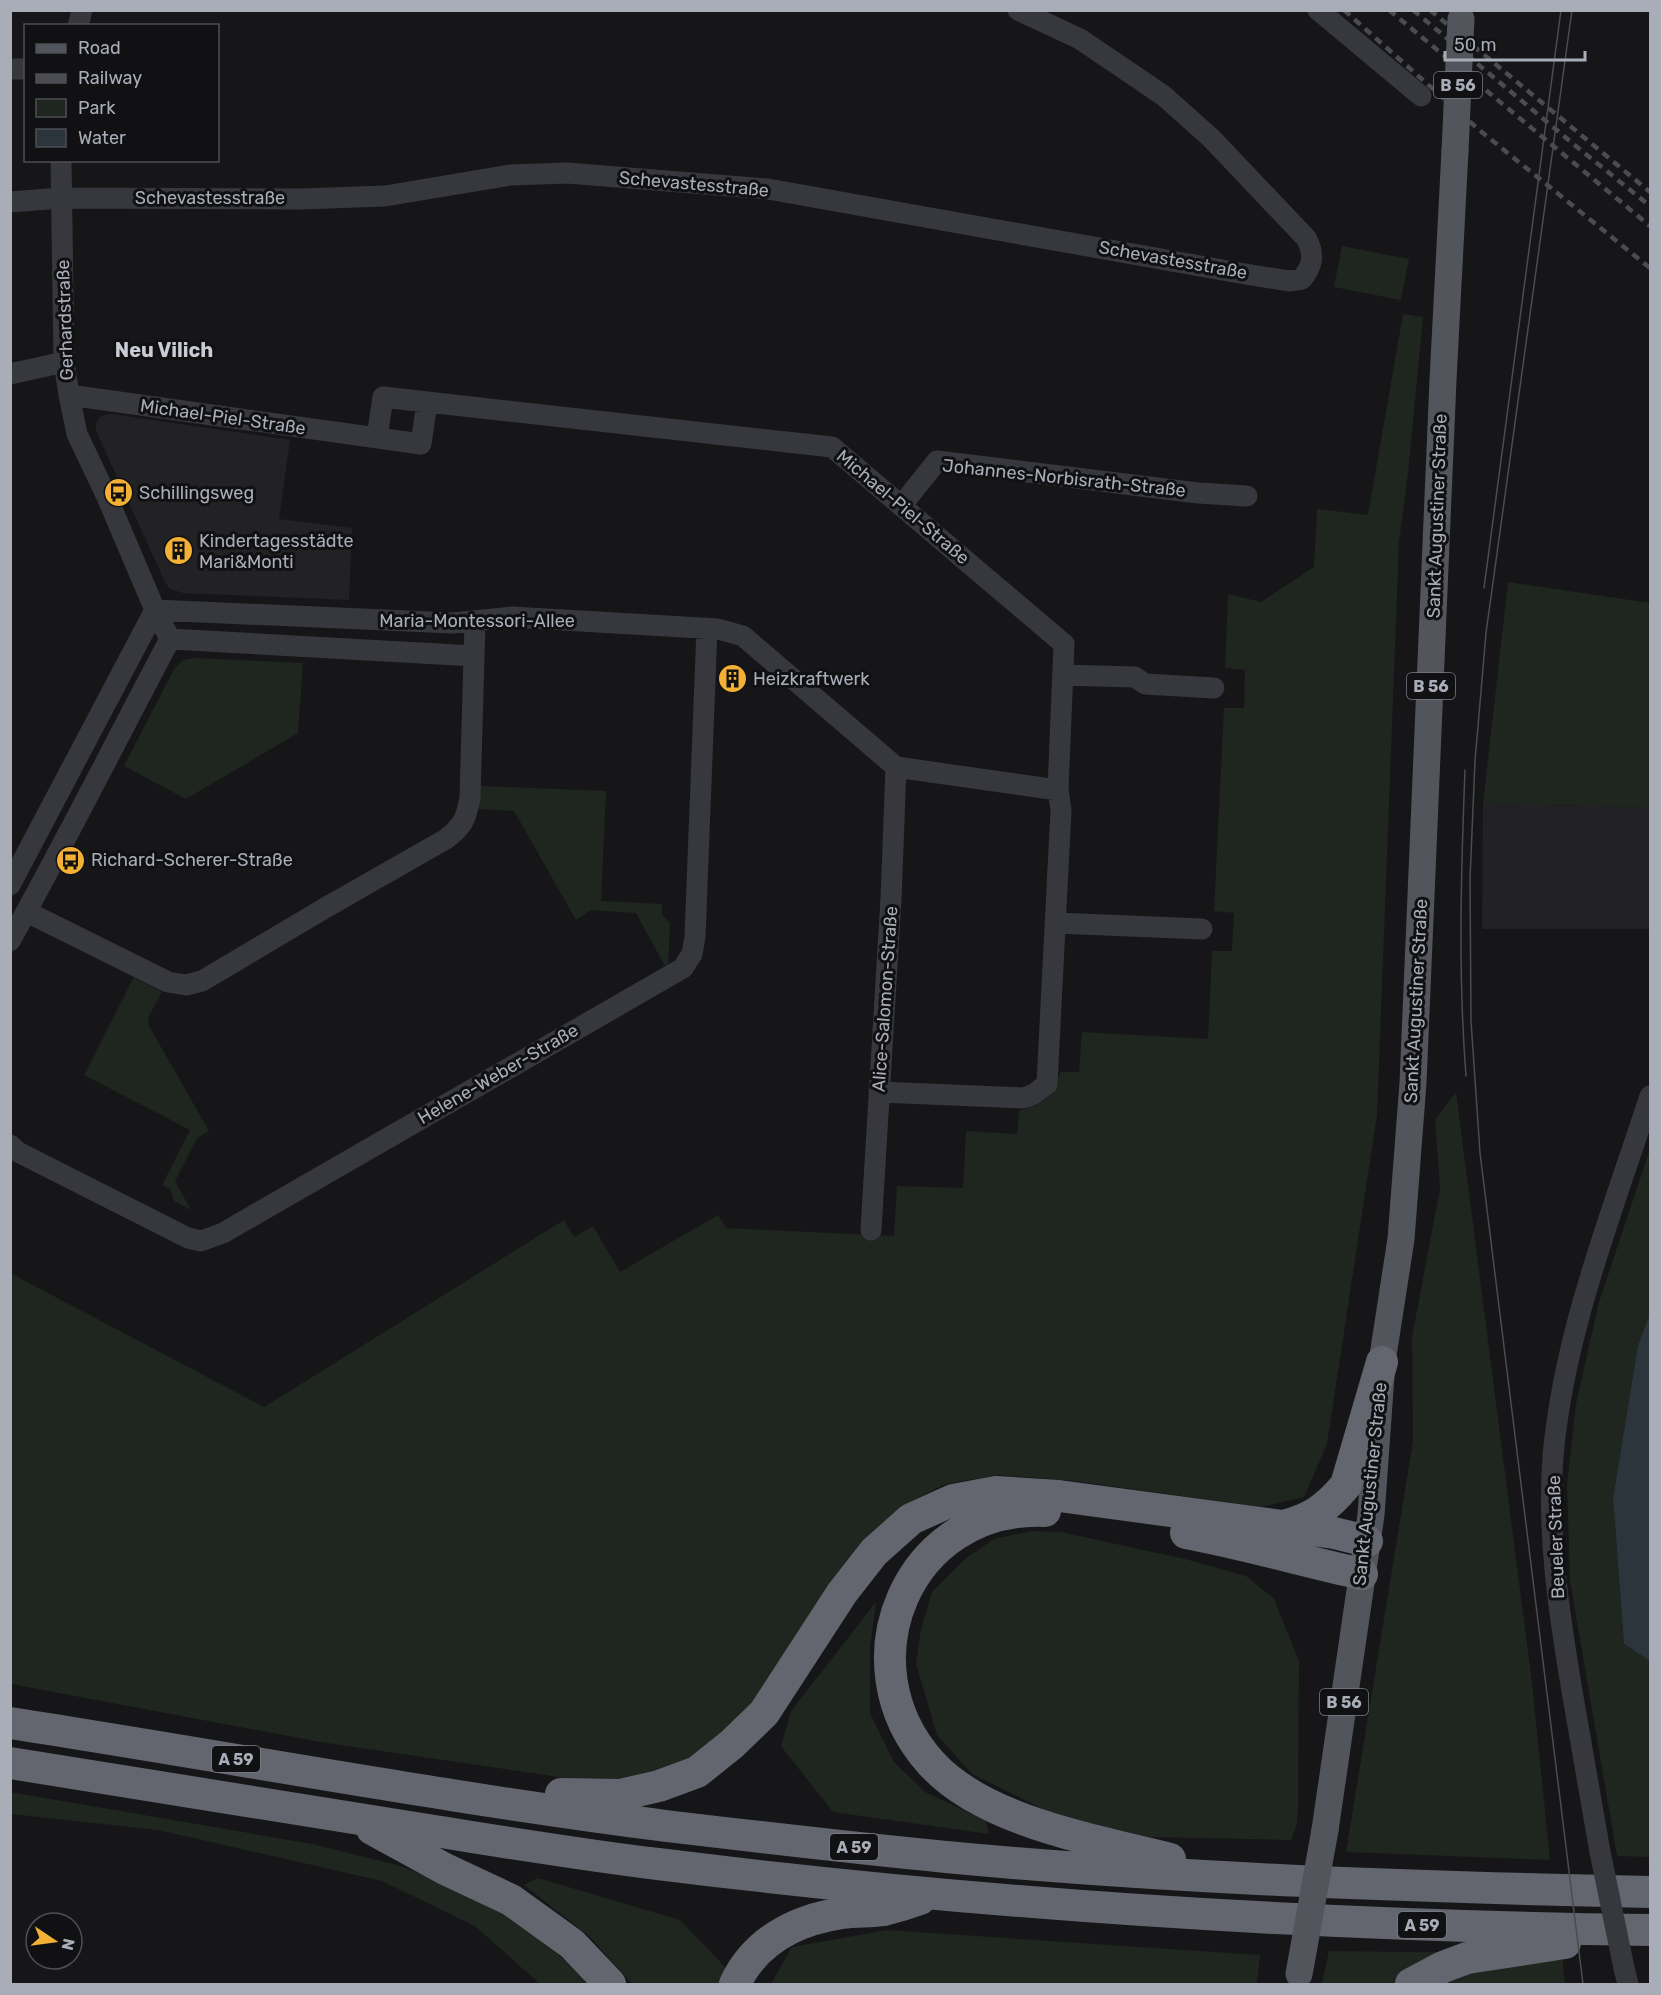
<svg xmlns="http://www.w3.org/2000/svg" width="1661" height="1995" viewBox="0 0 1661 1995" font-family="Rubik,sans-serif">
<rect width="100%" height="100%" fill="#161618"/>
<path fill="#222225" d="M 111,414 L 290,440 L 279,519 L 352,528 L 349,600 L 183,593 L 170,589 L 166,584 L 96,431 L 96,423 L 99,418 L 104,415 Z
M 1483,804 L 1650,807 L 1650,929 L 1482,929 Z"/>
<path fill="#1e261f" d="M 1342,246 L 1409,259 L 1401,300 L 1334,287 Z
M 1403,314 L 1423,317 L 1408,473 L 1399,542 L 1377,1115 L 1327,1444 L 1304,1497 L 1261,1507 L 1067,1480 L 998,1475 L 945,1484 L 904,1505 L 753,1716 L 691,1763 L 620,1786 L 320,1742 L 11,1684 L 10,1273 L 264,1407 L 564,1220 L 574,1237 L 593,1226 L 620,1272 L 718,1215 L 726,1228 L 894,1236 L 897,1186 L 963,1188 L 966,1131 L 1017,1134 L 1019,1111 C 1043,1104 1054,1098 1060,1072 L 1079,1072 L 1082,1032 L 1208,1039 L 1212,951 L 1232,951 L 1234,913 L 1214,911 L 1224,708 L 1244,708 L 1245,670 L 1225,668 L 1228,594 L 1261,602 L 1314,567 L 1317,509 L 1368,515 Z
M 1508,582 L 1650,603 L 1650,807 L 1483,804 Z
M 195,658 L 303,663 L 298,733 L 186,799 L 124,766 L 174,669 L 183,660 Z
M 480,786 L 606,791 L 601,901 L 662,904 L 662,914 L 670,923 L 668,964 L 665,966 L 636,913 L 591,910 L 576,920 L 514,811 L 479,809 Z
M 134,977 L 162,992 L 148,1018 L 149,1026 L 209,1131 L 197,1138 L 175,1181 L 191,1210 L 174,1201 L 170,1189 L 162,1185 L 190,1130 L 84,1075 Z
M 1456,1092 L 1532,1683 L 1550,1860 L 1346,1852 L 1413,1441 L 1412,1337 L 1440,1189 L 1435,1120 Z
M 1650,1149 L 1650,1314 L 1638,1345 L 1613,1498 L 1624,1644 L 1650,1661 L 1650,1857 L 1617,1856 L 1570,1581 L 1567,1485 L 1576,1404 L 1599,1302 Z
M 1031,1531 L 1061,1532 L 1185,1559 L 1246,1576 L 1274,1599 L 1299,1661 L 1298,1807 L 1297,1824 L 1291,1840 L 1149,1837 L 1057,1816 L 972,1774 L 937,1735 L 916,1664 L 921,1629 L 932,1592 L 965,1559 L 994,1539 Z
M 876,1602 L 870,1648 L 870,1713 L 894,1762 L 925,1792 L 986,1821 L 989,1834 L 833,1812 L 781,1746 L 791,1711 Z
M 10,1792 L 312,1844 L 401,1866 L 501,1906 L 569,1964 L 589,1984 L 540,1984 L 475,1926 L 382,1881 L 158,1830 L 11,1814 Z
M 538,1878 L 680,1920 L 729,1971 L 725,1984 L 632,1984 L 590,1937 L 524,1885 Z
M 887,1930 L 1260,1955 L 1257,1984 L 771,1984 L 792,1947 Z
M 1329,1951 L 1562,1954 L 1565,1984 L 1322,1984 Z"/>
<path fill="#2c353c" d="M 1650,1314 L 1650,1661 L 1624,1644 L 1613,1498 L 1638,1345 Z"/>
<g fill="none" stroke-linecap="round" stroke-linejoin="round">
<path stroke="#37383d" stroke-width="21" d="M 1318,10 L 1421,96
M 78,26 L 82,10
M 10,69 L 26,69
M 61,160 L 64,362 L 69,395 L 77,434 L 107,497 L 155,610 L 170,639
M 10,202 L 61,198 L 301,199 L 385,196 L 510,175 L 567,173 L 768,189 L 1239,273 L 1289,281 L 1302,279 C 1313,265 1315,254 1306,238 L 1211,138 L 1164,96 L 1080,39 L 1018,10
M 10,374 L 64,362
M 69,395 L 421,444 L 427,402 L 832,447 L 1064,644 L 1058,790 L 1061,810 L 1047,1084 L 1034,1094 L 1024,1098 L 879,1092
M 377,438 L 383,397 L 427,402
M 901,506 L 937,461 L 1198,493 L 1247,496
M 155,610 L 453,623 L 512,617 L 718,629 L 743,636 L 896,767 L 1058,790
M 170,639 L 474,656
M 1063,675 L 1135,677 L 1145,684 L 1214,688
M 10,885 L 155,610
M 27,912 L 168,982 L 186,985 L 202,981 L 325,908 L 446,839 C 463,826 466,819 470,798 L 475,622
M 1056,923 L 1202,929
M 10,941 C 66,841 117,739 170,639
M 10,1145 L 18,1152 L 188,1238 L 201,1241 L 223,1233 L 683,968 L 692,954 L 695,937 L 707,628
M 871,1230 L 891,899 L 896,767
M 1600,1852 C 1591,1798 1581,1745 1572,1691 C 1559,1613 1547,1535 1553,1456 C 1564,1332 1612,1213 1650,1096
M 1624,1968 L 1628,1984"/>
<path stroke="#53555c" stroke-width="27" d="M 1325,1830 L 1371,1515 L 1382,1362 L 1401,1239 L 1413,1083 L 1443,380 L 1455,151"/>
<path stroke="#63666e" stroke-width="32" d="M 1045,1511 C 908,1505 841,1663 931,1763 C 984,1822 1096,1840 1170,1859
M 1283,1526 C 1311,1519 1327,1508 1346,1485 L 1382,1362
M 1186,1533 C 1245,1544 1303,1561 1362,1574
M 10,1723 C 229,1757 447,1798 666,1826 C 759,1837 853,1848 946,1857 C 1180,1879 1416,1887 1650,1892
M 10,1763 C 150,1785 289,1808 428,1830 C 505,1842 581,1855 658,1864 C 987,1905 1319,1926 1650,1930
M 561,1794 L 620,1795 L 659,1786 L 697,1772 L 732,1744 L 764,1713 L 842,1593 L 874,1552 L 911,1519 L 953,1500 L 996,1492 L 1059,1496 L 1334,1533 L 1367,1541
M 372,1829 L 445,1869 L 511,1900 L 572,1944 L 610,1984
M 735,1984 C 755,1941 796,1920 842,1913 C 856,1911 871,1912 884,1910 C 896,1907 909,1903 920,1899
M 1411,1984 L 1443,1967 L 1467,1958 L 1565,1943"/>
<path stroke="#4a4c52" stroke-width="1.5" d="M 1572,10 L 1486,633 L 1475,761 L 1470,879 L 1471,1021 L 1480,1153 L 1583,1984
M 1484,588 L 1561,10
M 1465,770 C 1461,872 1458,974 1466,1076"/>
<path stroke="#4a4c52" stroke-width="4.5" stroke-dasharray="8 6" stroke-linecap="butt" d="M 1344,10 L 1478,129 L 1650,268
M 1389,10 L 1650,226
M 1413,10 L 1577,147 L 1650,206
M 1430,10 L 1650,192"/>
<path stroke="#37383d" stroke-width="21" d="M 1600,1852 L 1624,1968"/>
<path stroke="#53555c" stroke-width="27" d="M 1455,151 L 1461,19
M 1299,1974 L 1325,1830"/>
</g>
<defs>
<symbol id="bus-disc" viewBox="-11 -11 22 22"><circle r="9.5" fill="#f2b134" stroke="#111113"/><path d="M-5-6H5V4H4V6H2V4H-2V6H-4V4H-5ZM-3.5-4V0h7V-4ZM-3.5 1.2v1.5H-2V1.2ZM2 1.2v1.5H3.5V1.2Z" fill="#111"/></symbol>
<symbol id="building-disc" viewBox="-11 -11 22 22"><circle r="9.5" fill="#f2b134" stroke="#111113"/><path d="M-4-6H4V6H1V3H-1V6H-4ZM-2.5-4.3h1.7v1.8h-1.7ZM.8-4.3h1.7v1.8H.8ZM-2.5-1h1.7V.8h-1.7ZM.8-1h1.7V.8H.8Z" fill="#111"/></symbol>
</defs>
<g fill-rule="evenodd">
<use href="#bus-disc" x="102" y="476" width="33" height="33"/>
<use href="#building-disc" x="162" y="534" width="33" height="33"/>
<use href="#building-disc" x="716" y="662" width="33" height="33"/>
<use href="#bus-disc" x="54" y="844" width="33" height="33"/>
</g>
<g text-anchor="middle" stroke-width="6" stroke-linejoin="round" paint-order="stroke">
<g fill="#111113" stroke="#7b7e86" stroke-width="1.5">
<rect x="1434" y="72" width="48" height="26" rx="4.5"/>
<rect x="1407" y="673" width="48" height="26" rx="4.5"/>
<rect x="1320" y="1689" width="48" height="26" rx="4.5"/>
<rect x="212" y="1746" width="48" height="26" rx="4.5"/>
<rect x="830" y="1834" width="48" height="26" rx="4.5"/>
<rect x="1398" y="1912" width="48" height="26" rx="4.5"/>
</g>
<g font-size="16" font-weight="bold" fill="#a8adb8">
<text x="1458" y="91">B 56</text>
<text x="1431" y="692">B 56</text>
<text x="1344" y="1708">B 56</text>
<text x="236" y="1765">A 59</text>
<text x="854" y="1853">A 59</text>
<text x="1422" y="1931">A 59</text>
</g>
<g font-size="18" fill="#a8adb8" stroke="#111113">
<text transform="translate(694 184) rotate(5)" y="6">Schevastesstraße</text>
<text x="210" y="204">Schevastesstraße</text>
<text transform="translate(1173 260) rotate(10)" y="6">Schevastesstraße</text>
<text transform="translate(65 320) rotate(-92)" y="6">Gerhardstraße</text>
<text transform="translate(223 417) rotate(8)" y="6">Michael-Piel-Straße</text>
<text transform="translate(1064 478) rotate(6)" y="6">Johannes-Norbisrath-Straße</text>
<text transform="translate(903 507) rotate(40)" y="6">Michael-Piel-Straße</text>
<text transform="translate(1437 516) rotate(-88)" y="6">Sankt Augustiner Straße</text>
<text x="477" y="627">Maria-Montessori-Allee</text>
<text transform="translate(885 999) rotate(-86)" y="6">Alice-Salomon-Straße</text>
<text transform="translate(1416 1001) rotate(-87)" y="6">Sankt Augustiner Straße</text>
<text transform="translate(498 1074) rotate(-30)" y="6">Helene-Weber-Straße</text>
<text transform="translate(1370 1484) rotate(-84)" y="6">Sankt Augustiner Straße</text>
<text transform="translate(1556 1537) rotate(-92)" y="6">Beueler Straße</text>
</g>
<g font-size="18" fill="#a8adb8" stroke="#111113" text-anchor="start">
<text x="139" y="499">Schillingsweg</text>
<text x="199" y="547">Kindertagesstädte<tspan x="199" dy="21">Mari&amp;Monti</tspan></text>
<text x="753" y="685">Heizkraftwerk</text>
<text x="91" y="866">Richard-Scherer-Straße</text>
</g>
<g font-size="20" font-weight="bold" fill="#c9ccd4" stroke="#111113">
<text x="164" y="357">Neu Vilich</text>
</g>
</g>
<rect width="1661" height="1995" fill="none" stroke="#a8adb8" stroke-width="24"/>
<rect x="24" y="24" width="195" height="138" fill="#111113" stroke="#4d4f55" stroke-width="1.5"/>
<rect x="36" y="44" width="30" height="9" fill="#53555c" stroke="#4d4f55" stroke-width="1.5"/>
<text x="78" y="54" font-size="18" fill="#a8adb8">Road</text>
<rect x="36" y="74" width="30" height="9" fill="#4a4c52" stroke="#4d4f55" stroke-width="1.5"/>
<text x="78" y="84" font-size="18" fill="#a8adb8">Railway</text>
<rect x="36" y="99" width="30" height="18" fill="#1e261f" stroke="#4d4f55" stroke-width="1.5"/>
<text x="78" y="114" font-size="18" fill="#a8adb8">Park</text>
<rect x="36" y="129" width="30" height="18" fill="#2c353c" stroke="#4d4f55" stroke-width="1.5"/>
<text x="78" y="144" font-size="18" fill="#a8adb8">Water</text>
<g transform="translate(54 1941) rotate(103)"><circle r="28" fill="#111113" stroke="#4d4f55" stroke-width="1.5"/>
<path d="M0-4.5L10 22L0 15L-10 22Z" fill="#f2b134"/>
<text y="-9" font-size="16" font-weight="bold" text-anchor="middle" fill="#a8adb8">N</text>
</g>
<path d="M1445 51v9h140v-9" fill="none" stroke="#a8adb8" stroke-width="3"/>
<text x="1454" y="51" font-size="18" fill="#a8adb8" stroke="#111113" stroke-width="4.5" paint-order="stroke">50 m</text>
</svg>
